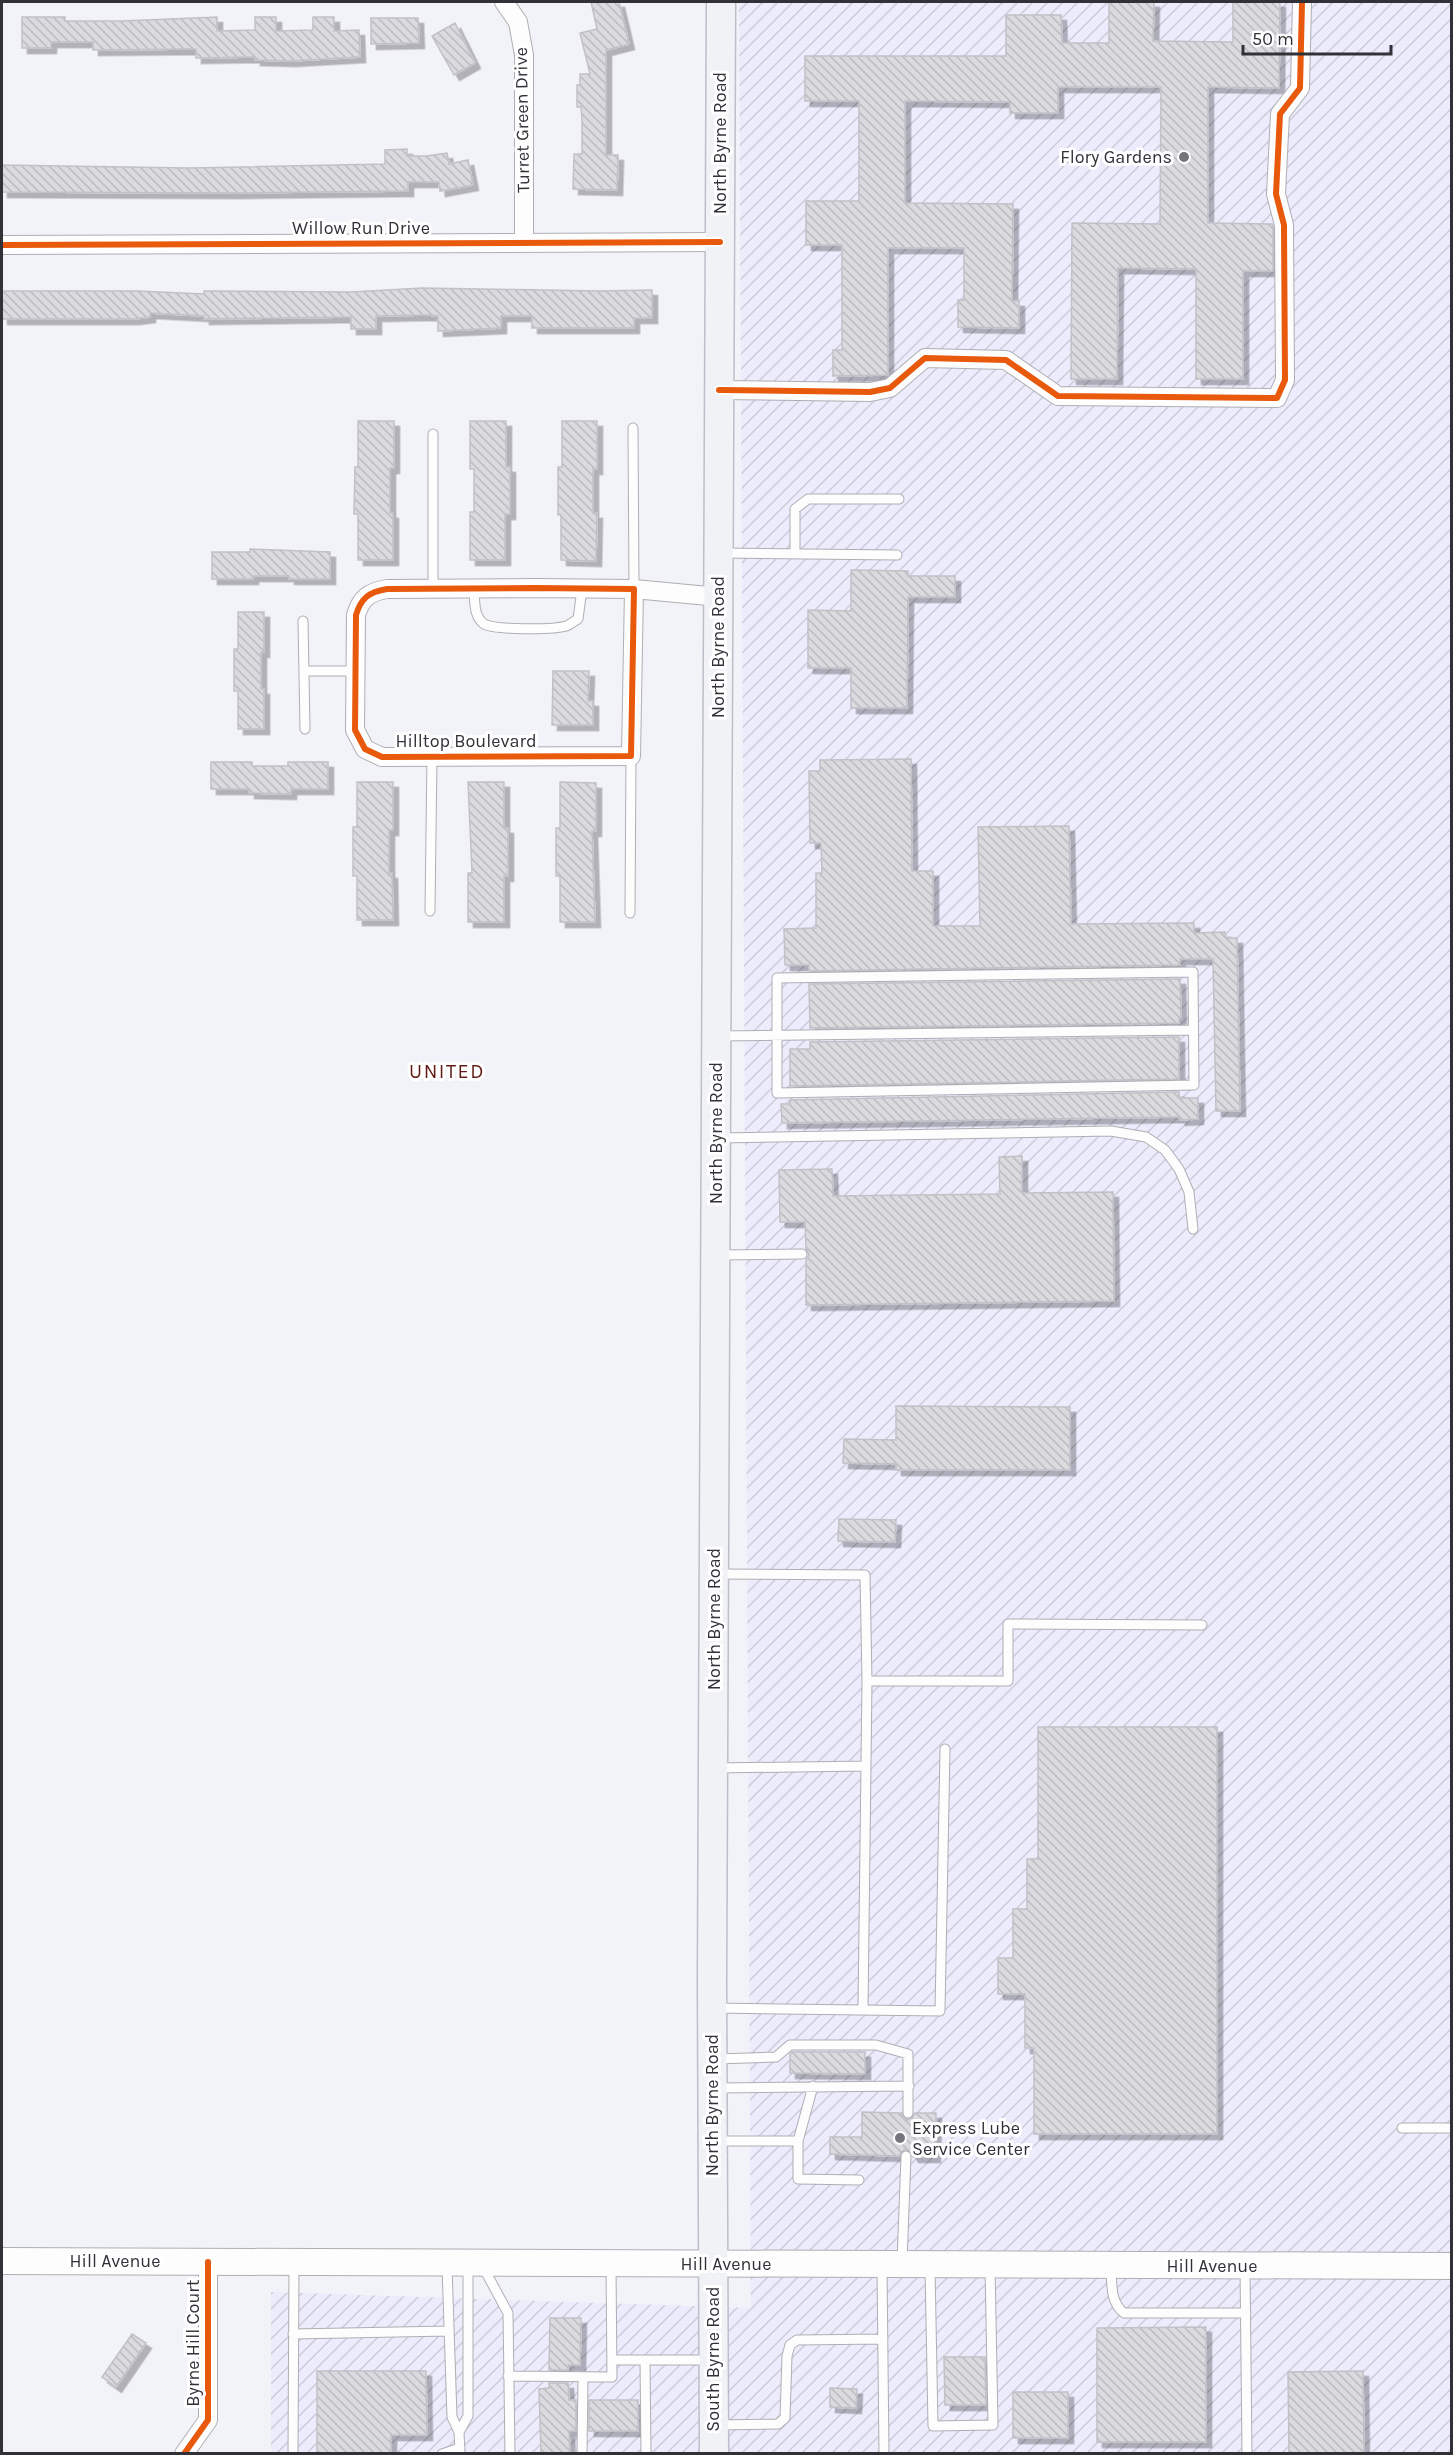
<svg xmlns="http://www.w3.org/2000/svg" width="1453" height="2455" viewBox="0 0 1453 2455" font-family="Karla,sans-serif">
<defs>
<pattern id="industrial-furrows" width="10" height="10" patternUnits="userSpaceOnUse" patternTransform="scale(1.5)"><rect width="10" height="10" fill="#ececfc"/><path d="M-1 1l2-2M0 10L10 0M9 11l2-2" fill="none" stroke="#cbcbd9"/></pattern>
<pattern id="building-back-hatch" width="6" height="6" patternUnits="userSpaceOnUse" patternTransform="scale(1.5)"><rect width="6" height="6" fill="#dbdadf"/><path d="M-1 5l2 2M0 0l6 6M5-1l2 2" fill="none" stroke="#bcbcc0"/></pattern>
<filter id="shadow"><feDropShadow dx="5.5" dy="5.5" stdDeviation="0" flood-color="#0004"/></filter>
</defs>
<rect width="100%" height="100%" fill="#f2f2f9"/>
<path fill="url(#industrial-furrows)" d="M 739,2 L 1451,2 L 1451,2453 L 271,2453 L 271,2292 L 751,2308 Z"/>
<path fill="url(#building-back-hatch)" stroke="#c2c1c7" stroke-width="1.5" filter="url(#shadow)" d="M 591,2 L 619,2 L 629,44 L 606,50 L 606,155 L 618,155 L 617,190 L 573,189 L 574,154 L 582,154 L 582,120 L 581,107 L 577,107 L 577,85 L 580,85 L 580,74 L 590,74 L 580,33 L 597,29 Z
M 1109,2 L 1154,2 L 1153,41 L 1233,42 L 1233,2 L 1280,2 L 1279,88 L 1208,87 L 1208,223 L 1272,224 L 1273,226 L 1273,271 L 1243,271 L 1243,379 L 1196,379 L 1196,269 L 1118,268 L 1117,379 L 1071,379 L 1072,223 L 1160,224 L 1161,87 L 1058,87 L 1058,113 L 1010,113 L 1010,102 L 905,101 L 905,203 L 1013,204 L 1012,301 L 1019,301 L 1019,328 L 958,327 L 958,300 L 964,300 L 964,248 L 888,248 L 888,375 L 833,376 L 833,350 L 842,350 L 842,245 L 806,245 L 806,201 L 859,201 L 859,101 L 805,101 L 805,56 L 1006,56 L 1006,15 L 1061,15 L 1062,43 L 1109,43 Z
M 22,17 L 65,17 L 65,21 L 122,21 L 217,17 L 217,31 L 255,30 L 255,17 L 276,17 L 276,31 L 313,30 L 313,17 L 334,17 L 334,31 L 359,30 L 360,57 L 290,61 L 255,60 L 255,57 L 196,58 L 196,49 L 93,50 L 93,42 L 51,42 L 51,48 L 22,48 Z
M 371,18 L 418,18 L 419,43 L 371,44 Z
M 455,23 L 475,63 L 454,75 L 432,36 Z
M 407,149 L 407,156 L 426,156 L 447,153 L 449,164 L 468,160 L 473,185 L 440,191 L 439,182 L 408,182 L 408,191 L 235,193 L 2,192 L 2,165 L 189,168 L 385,164 L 385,150 Z
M 422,288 L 601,291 L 652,290 L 652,318 L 634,318 L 634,328 L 532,328 L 532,316 L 501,316 L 501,328 L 438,331 L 438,316 L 428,315 L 376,316 L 376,329 L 351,329 L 351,317 L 204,319 L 204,316 L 150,313 L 150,317 L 134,319 L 2,319 L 2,291 L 138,291 L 204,294 L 204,291 L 351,292 Z
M 358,421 L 394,421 L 394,468 L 390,468 L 390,513 L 393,513 L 393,560 L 358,560 L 358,514 L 354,514 L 355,467 L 358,467 Z
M 470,421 L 506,421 L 506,467 L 510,467 L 510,514 L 505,514 L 505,560 L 470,560 L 470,512 L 474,512 L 474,469 L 470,469 Z
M 562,421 L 597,421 L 597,469 L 593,469 L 593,513 L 597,513 L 596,561 L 561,560 L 561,515 L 558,515 L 558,467 L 562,467 Z
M 250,549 L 330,552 L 330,579 L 289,579 L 289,576 L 253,576 L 253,579 L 212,579 L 212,552 L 250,552 Z
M 851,570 L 908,571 L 908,576 L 955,576 L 955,597 L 908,597 L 907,708 L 851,708 L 851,668 L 808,668 L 808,610 L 851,611 Z
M 238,612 L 264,612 L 264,652 L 261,652 L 261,689 L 264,689 L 264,729 L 238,729 L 238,691 L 234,691 L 234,649 L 238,649 Z
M 553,671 L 589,671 L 588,701 L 593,701 L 593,725 L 552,725 Z
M 911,759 L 912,871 L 933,871 L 933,926 L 980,926 L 978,827 L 1069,826 L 1071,924 L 1194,923 L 1194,933 L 1225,932 L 1226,938 L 1237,938 L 1240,1111 L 1216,1111 L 1213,959 L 1180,959 L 1180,965 L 809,971 L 809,965 L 785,965 L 784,929 L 816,928 L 816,873 L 822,873 L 821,843 L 810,843 L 809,771 L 820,771 L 820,760 Z
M 211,762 L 252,762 L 252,766 L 288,766 L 288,762 L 328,762 L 328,789 L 291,789 L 291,794 L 249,793 L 249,789 L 211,789 Z
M 357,782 L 393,782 L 393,830 L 389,830 L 389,873 L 392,873 L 393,920 L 357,920 L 357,876 L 353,876 L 353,827 L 357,827 Z
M 468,782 L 504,782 L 504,828 L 508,828 L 508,876 L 504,876 L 504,922 L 468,922 L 468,873 L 472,873 Z
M 560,782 L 596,783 L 596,831 L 592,831 L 595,922 L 560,922 L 560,876 L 556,876 L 556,828 L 560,828 Z
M 1180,979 L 1181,1018 L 1179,1018 L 1179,1023 L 810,1028 L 809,984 Z
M 1179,1037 L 1179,1079 L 790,1086 L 790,1049 L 810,1049 L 810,1042 Z
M 1179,1092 L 1179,1098 L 1198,1098 L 1198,1119 L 1180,1120 L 1180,1117 L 782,1123 L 781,1104 L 790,1104 L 790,1100 Z
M 1022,1156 L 1022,1193 L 1113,1192 L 1114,1301 L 806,1305 L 806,1260 L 809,1255 L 806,1248 L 805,1222 L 780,1222 L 779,1170 L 832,1169 L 833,1196 L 1000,1194 L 999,1157 Z
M 896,1406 L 1070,1407 L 1070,1470 L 896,1470 L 896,1464 L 843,1463 L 844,1439 L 896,1440 Z
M 839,1519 L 896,1520 L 895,1542 L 838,1541 Z
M 1038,1727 L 1217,1727 L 1217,2134 L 1034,2134 L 1034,2048 L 1025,2048 L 1025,1994 L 998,1994 L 998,1958 L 1013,1958 L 1013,1909 L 1027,1909 L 1027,1859 L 1038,1859 Z
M 792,2052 L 865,2052 L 865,2074 L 790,2073 L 790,2054 Z
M 862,2112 L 901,2113 L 907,2120 L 912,2118 L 915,2113 L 936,2113 L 935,2157 L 913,2157 L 910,2151 L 906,2149 L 901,2152 L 899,2156 L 830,2154 L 830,2137 L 862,2137 Z
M 550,2318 L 581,2318 L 580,2365 L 568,2365 L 568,2370 L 549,2370 Z
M 1206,2327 L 1206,2442 L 1097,2442 L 1097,2328 Z
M 132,2334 L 146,2343 L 116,2387 L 102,2377 Z
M 944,2357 L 985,2357 L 986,2405 L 945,2405 Z
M 317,2371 L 426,2371 L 427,2435 L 391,2435 L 391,2454 L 317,2454 Z
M 1363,2371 L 1364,2454 L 1289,2454 L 1288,2372 Z
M 549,2383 L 568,2383 L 569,2400 L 576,2400 L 576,2431 L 569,2431 L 570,2454 L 541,2454 L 539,2389 L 549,2388 Z
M 830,2388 L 857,2389 L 856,2408 L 830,2407 Z
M 1013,2392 L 1068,2392 L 1068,2438 L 1013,2438 Z
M 589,2400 L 638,2400 L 638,2431 L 589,2431 Z"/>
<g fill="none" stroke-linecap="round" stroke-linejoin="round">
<defs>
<path id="lane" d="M 633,428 L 634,589
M 721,553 L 897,555
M 795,554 L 795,509 L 808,499 L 899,499
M 474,588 C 475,600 473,616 484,624 C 495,630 553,630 566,626 C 570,625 574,621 578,619 L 582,589
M 433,589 L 433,434
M 303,621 L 305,729
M 304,671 L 356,671
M 430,911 L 432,757
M 630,913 L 631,756
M 1193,972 L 1194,1085 L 777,1093 L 777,978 Z
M 718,1036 L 1193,1030
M 718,1138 L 1111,1131 L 1146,1137 L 1165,1150 L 1179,1169 L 1189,1192 L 1193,1229
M 718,1255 L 802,1254
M 717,1574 L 865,1575 L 867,1681 L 863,2010
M 867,1681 L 1008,1681 L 1008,1624 L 1202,1625
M 715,1768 L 866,1766
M 714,2008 L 940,2011 L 945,1749
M 715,2059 L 776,2057 L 790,2045 L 876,2045 L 908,2054 L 908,2113
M 716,2088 L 909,2086
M 1402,2128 L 1452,2128
M 715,2141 L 798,2141 L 798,2179 L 859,2180
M 798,2141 L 813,2086
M 902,2262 L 906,2156
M 482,2265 L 508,2313 L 510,2454
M 447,2266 L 452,2417 L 459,2432 L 460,2454
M 882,2267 L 884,2454
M 930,2267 L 933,2426 L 993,2425 L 990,2265
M 1245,2267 L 1247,2454
M 1111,2268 C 1112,2284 1110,2302 1124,2313 L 1246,2313
M 293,2334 L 449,2331
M 612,2360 L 711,2360
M 645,2360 L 646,2454
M 508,2376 L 612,2377 L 611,2264
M 716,2425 L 778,2424 L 785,2418 L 787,2356 L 790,2345 L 797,2340 L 883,2339
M 459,2432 L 468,2416 L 468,2263
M 293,2454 L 294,2264
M 442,2454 L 460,2448
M 582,2454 L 583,2377"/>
<path id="street" d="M 504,2 L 518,22 L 524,55 L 524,242
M 2,245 L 720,242
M 719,390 L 870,392 L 890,388 L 925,358 L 1006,360 L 1058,396 L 1277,398 L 1285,380 L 1284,225 L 1276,194 L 1280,114 L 1300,88 L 1302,2
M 535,588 L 634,589 L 631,756 L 382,757 L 365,749 L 355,730 L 356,615 C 361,598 369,592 387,589 Z
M 634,589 L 719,597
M 184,2454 L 208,2420 L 208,2262"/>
<path id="secondary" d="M 2,2261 L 1452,2266"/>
<path id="primary" d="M 714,2454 L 712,1980 L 721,2"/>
</defs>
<use href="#lane" stroke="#aeaeb4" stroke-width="11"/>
<use href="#street" stroke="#aeaeb4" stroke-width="20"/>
<use href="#secondary" stroke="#aeaeb4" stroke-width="28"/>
<use href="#primary" stroke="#bcbec9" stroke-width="31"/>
<use href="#lane" stroke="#fdfdfe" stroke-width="9"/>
<use href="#street" stroke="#fdfdfe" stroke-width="18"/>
<use href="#secondary" stroke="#fdfdfe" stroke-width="26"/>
<use href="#primary" stroke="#f0f2f6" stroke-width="28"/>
<defs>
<path id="cycleway" d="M 2,245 L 720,242
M 719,390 L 870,392 L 890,388 L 925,358 L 1006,360 L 1058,396 L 1277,398 L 1285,380 L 1284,225 L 1276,194 L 1280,114 L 1300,88 L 1302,2
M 535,588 L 634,589 L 631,756 L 382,757 L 365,749 L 355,730 L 356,615 C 361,598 369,592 387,589 Z
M 184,2454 L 208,2420 L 208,2262"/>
</defs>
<use href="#cycleway" stroke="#fff" stroke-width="10"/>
<use href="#cycleway" stroke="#e8590c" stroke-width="6"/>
</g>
<g fill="#75757c" stroke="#fff" stroke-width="2">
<circle cx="1184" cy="157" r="6"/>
<circle cx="900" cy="2138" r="6"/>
</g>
<g text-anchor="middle" stroke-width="6" stroke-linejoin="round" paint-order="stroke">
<g font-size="18" fill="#323138" stroke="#fff">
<text transform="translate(522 120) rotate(-91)" y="6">Turret Green Drive</text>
<text transform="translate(720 143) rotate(-90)" y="6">North Byrne Road</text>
<text x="361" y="234">Willow Run Drive</text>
<text transform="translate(718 647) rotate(-90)" y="6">North Byrne Road</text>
<text x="466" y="747">Hilltop Boulevard</text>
<text transform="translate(716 1133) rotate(-90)" y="6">North Byrne Road</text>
<text transform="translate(714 1619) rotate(-90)" y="6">North Byrne Road</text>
<text transform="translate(712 2105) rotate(-90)" y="6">North Byrne Road</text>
<text x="115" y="2267">Hill Avenue</text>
<text x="726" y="2270">Hill Avenue</text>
<text x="1212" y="2272">Hill Avenue</text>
<text transform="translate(193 2343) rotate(-90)" y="6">Byrne Hill Court</text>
<text transform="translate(713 2359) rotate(-90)" y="6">South Byrne Road</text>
</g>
<g font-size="18" fill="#323138" stroke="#fff" text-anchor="end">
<text x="1172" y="163">Flory Gardens</text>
<text x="912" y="2134" text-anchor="start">Express Lube<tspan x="912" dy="21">Service Center</tspan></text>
</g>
<g font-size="20" letter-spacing="1.5" fill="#5f1b15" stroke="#fff">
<text x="447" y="1078">UNITED</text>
</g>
</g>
<rect width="1453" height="2455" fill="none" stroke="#323138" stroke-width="6"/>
<path d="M1243 45v9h148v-9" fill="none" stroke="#323138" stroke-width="3"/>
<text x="1252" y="45" font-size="18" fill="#323138" stroke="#ffffff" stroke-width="4.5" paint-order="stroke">50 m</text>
</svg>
